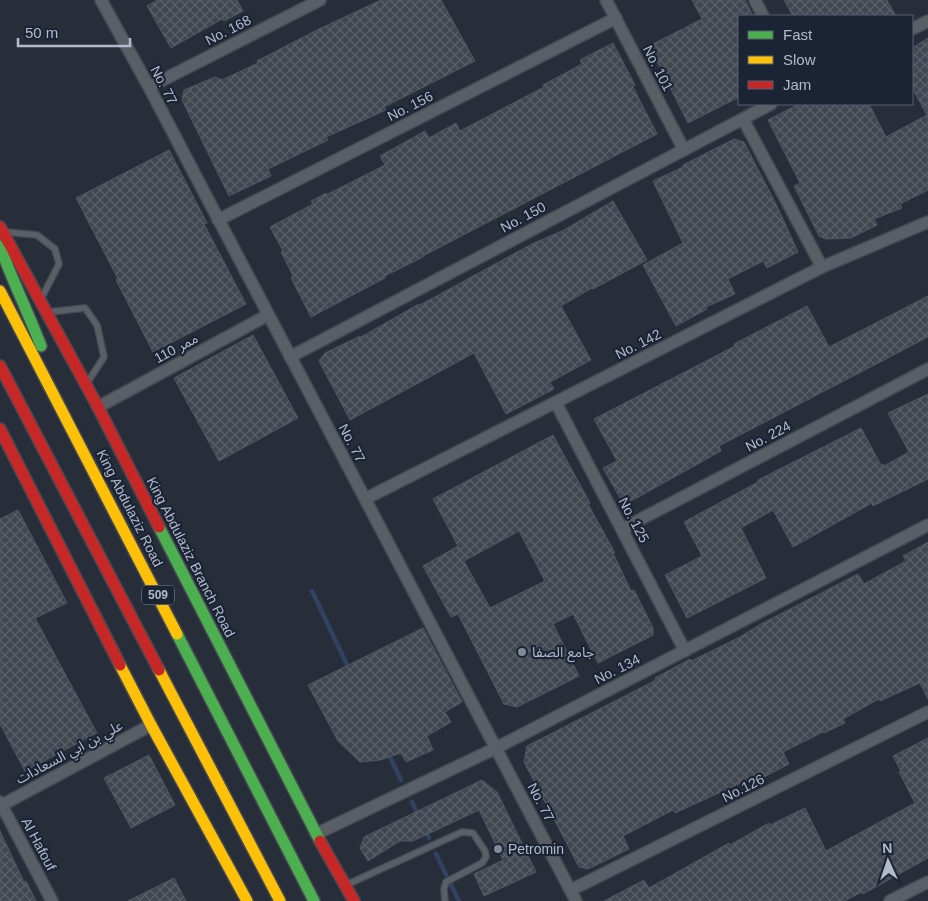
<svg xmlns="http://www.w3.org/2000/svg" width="928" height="901" viewBox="0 0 928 901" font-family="Arial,'Noto Sans Arabic',sans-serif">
<defs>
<pattern id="building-cross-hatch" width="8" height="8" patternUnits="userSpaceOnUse" patternTransform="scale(1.25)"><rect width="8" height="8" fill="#414750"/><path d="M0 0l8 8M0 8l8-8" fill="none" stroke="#5a5f68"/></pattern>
</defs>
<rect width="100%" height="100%" fill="#282e39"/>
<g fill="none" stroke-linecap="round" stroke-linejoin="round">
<path stroke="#304363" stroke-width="4.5" d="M 312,591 L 349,669
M 388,753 L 401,780
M 412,802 L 419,817
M 425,830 L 429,838
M 436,854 L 459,901"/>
</g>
<path fill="url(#building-cross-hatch)" stroke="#505661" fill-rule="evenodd" d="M 157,0 L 237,0 L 243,11 L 224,21 L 222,19 L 171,48 L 147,6 Z
M 381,0 L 441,0 L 475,61 L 384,107 L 386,110 L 326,137 L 328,140 L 268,169 L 271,176 L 229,196 L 182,100 L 184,90 L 215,77 L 222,80 L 258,63 L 257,61 L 317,30 Z
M 692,0 L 745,0 L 753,16 L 739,16 L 739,97 L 688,123 L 649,46 L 702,19 Z
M 784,0 L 887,0 L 896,16 L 793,16 Z
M 928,38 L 928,190 L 900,204 L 902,208 L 874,219 L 877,225 L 851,238 L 826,239 L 819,236 L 794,186 L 800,183 L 768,120 L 799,104 L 869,104 L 886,137 L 927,115 L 912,88 L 912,48 Z
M 613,43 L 635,85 L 633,87 L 657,134 L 423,256 L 423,257 L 385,276 L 385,278 L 311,317 L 291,278 L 293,276 L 281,252 L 283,251 L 270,227 L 313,204 L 311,201 L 326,193 L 326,195 L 385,165 L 380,156 L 425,131 L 429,138 L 456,123 L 460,131 L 544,87 L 543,85 L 582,64 L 580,60 Z
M 734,139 L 744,142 L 777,206 L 798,252 L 767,268 L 763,261 L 728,279 L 735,294 L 706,307 L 707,309 L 676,326 L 643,265 L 683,243 L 653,181 L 683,167 L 683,165 Z
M 169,150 L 207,223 L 204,224 L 246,304 L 153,352 L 116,280 L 118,279 L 76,198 Z
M 613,201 L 647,260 L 593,289 L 592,288 L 561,306 L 591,360 L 550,382 L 554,389 L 506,414 L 474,353 L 350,420 L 319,361 L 325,353 L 360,336 L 361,337 L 419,304 L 420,305 L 532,244 L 564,230 Z
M 928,296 L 928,337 L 719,446 L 721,451 L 624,505 L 603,468 L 617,461 L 594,419 L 735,346 L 734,344 L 807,306 L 829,347 Z
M 253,335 L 298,418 L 219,461 L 174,378 Z
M 928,394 L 928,479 L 873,506 L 872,503 L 793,547 L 773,510 L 741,528 L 766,578 L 687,618 L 665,575 L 702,556 L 684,522 L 758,482 L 758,480 L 861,428 L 881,465 L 883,464 L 884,466 L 909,452 L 888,413 Z
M 553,435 L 590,503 L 588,504 L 615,553 L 613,553 L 631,591 L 634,590 L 653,628 L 653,635 L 598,663 L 573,614 L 553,624 L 579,676 L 517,707 L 504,704 L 458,614 L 451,617 L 423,566 L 458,546 L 433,499 ZM 519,531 L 545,581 L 490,608 L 464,561 Z
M 18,510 L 67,603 L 35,618 L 97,733 L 25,771 L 0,724 L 0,519 Z
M 928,542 L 928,699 L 920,683 L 880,701 L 879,699 L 843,719 L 845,723 L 824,733 L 823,732 L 783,752 L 789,764 L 760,779 L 758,775 L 675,813 L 673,810 L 623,836 L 629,849 L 588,869 L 579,867 L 524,762 L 527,746 L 656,680 L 655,678 L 690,659 L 691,661 L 738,638 L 761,624 L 858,574 L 864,584 L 906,561 L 903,556 Z
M 423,628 L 462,702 L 445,712 L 451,722 L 427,736 L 433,750 L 406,762 L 401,753 L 380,760 L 360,762 L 338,741 L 308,685 Z
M 928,738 L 928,858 L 863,894 L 862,892 L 844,901 L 604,901 L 644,880 L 649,888 L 729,843 L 730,845 L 769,823 L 770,825 L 805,808 L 826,851 L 915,803 L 899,772 L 901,771 L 893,756 Z
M 149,755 L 175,805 L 131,828 L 104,778 Z
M 482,780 L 497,792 L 536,872 L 484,896 L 474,874 L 503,860 L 479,810 L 413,841 L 400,841 L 368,861 L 360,848 L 364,837 Z
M 0,831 L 24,882 L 26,881 L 36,901 L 0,901 Z
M 174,878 L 186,901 L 128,901 Z"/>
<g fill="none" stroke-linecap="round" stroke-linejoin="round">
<defs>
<path id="lane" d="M 6,232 L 37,235 L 55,249 L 59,264 L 41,299
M 49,312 L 85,308 L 97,325 L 104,357 L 87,383
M 346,885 L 462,832 L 473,833 L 485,851 L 486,857 L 482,863 L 446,882 L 444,889 L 445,901"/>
<path id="street" d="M 101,0 L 149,87 L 576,901
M 606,0 L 684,150
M 755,0 L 763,16
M 912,29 L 928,21
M 149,87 L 320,0
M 743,119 L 822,267
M 218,220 L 616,18
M 290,357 L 771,104
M 556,403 L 685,651
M 98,407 L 268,315
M 365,499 L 822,267 L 928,222
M 622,529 L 928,369
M 0,802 L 52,901
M 2,805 L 151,725
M 316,834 L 496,748 L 928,525
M 571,890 L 928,712
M 890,901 L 928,882"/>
<path id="fast" d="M 0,246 C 12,280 28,312 41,346
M 159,527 L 320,841
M 177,634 L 314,901"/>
<path id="slow" d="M 0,291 L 177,634
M 120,665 L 151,725 L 247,901
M 159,670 L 280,901"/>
<path id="jam" d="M 0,227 L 98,407 L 159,527
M 0,366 L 159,670
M 0,429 L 120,665
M 320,841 L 354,901"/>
</defs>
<use href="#lane" stroke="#454a52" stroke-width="8"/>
<use href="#street" stroke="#454a52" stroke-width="14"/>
<use href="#fast" stroke="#454a52" stroke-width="14"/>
<use href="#slow" stroke="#454a52" stroke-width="14"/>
<use href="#jam" stroke="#454a52" stroke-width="14"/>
<use href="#lane" stroke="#595e67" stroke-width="5.5"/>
<use href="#street" stroke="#595e67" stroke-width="11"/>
<use href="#fast" stroke="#4caf50" stroke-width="11"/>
<use href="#slow" stroke="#ffc107" stroke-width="11"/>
<use href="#jam" stroke="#c62828" stroke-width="11"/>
</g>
<g fill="#828998" stroke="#1b2435" stroke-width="2">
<circle cx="522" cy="652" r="5"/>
<circle cx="498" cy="849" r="5"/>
</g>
<g text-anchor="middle" stroke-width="4.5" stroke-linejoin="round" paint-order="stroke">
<rect fill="#1b2435" stroke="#858d9e" stroke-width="1" x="142" y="585.5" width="32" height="19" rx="4"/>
<g font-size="12" font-weight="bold" fill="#b2bacb">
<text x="158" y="599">509</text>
</g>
<g font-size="14" fill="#b2bacb" stroke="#1b2435">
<text transform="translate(228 30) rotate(-27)" y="5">No. 168</text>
<text transform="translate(658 68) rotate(63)" y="5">No. 101</text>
<text transform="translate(164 85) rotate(62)" y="5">No. 77</text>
<text transform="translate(410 106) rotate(-27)" y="5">No. 156</text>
<text transform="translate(523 217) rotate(-28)" y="5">No. 150</text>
<text transform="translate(638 344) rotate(-27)" y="5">No. 142</text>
<text transform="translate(176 348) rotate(-28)" y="5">110 ممر</text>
<text transform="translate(768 436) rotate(-28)" y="5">No. 224</text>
<text transform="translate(352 443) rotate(62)" y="5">No. 77</text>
<text transform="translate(130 508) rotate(63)" y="5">King Abdulaziz Road</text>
<text transform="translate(634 520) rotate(62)" y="5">No. 125</text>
<text transform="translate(191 557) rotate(63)" y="5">King Abdulaziz Branch Road</text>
<text transform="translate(617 669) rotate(-27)" y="5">No. 134</text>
<text transform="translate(69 752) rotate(-28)" y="5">علي بن ابي السعادات</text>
<text transform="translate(743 788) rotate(-27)" y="5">No.126</text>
<text transform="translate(541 802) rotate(62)" y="5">No. 77</text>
<text transform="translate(39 844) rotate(62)" y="5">Al Hafouf</text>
</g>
<g font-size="14" fill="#b2bacb" stroke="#1b2435" text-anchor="start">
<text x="532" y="657">جامع الصفا</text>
<text x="508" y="854">Petromin</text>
</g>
</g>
<rect x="738" y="15" width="175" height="90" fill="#1b2435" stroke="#576071"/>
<rect x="748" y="31" width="25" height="8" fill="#4caf50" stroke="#576071"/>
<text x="783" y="40" font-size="15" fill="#b2bacb">Fast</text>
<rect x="748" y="56" width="25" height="8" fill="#ffc107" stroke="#576071"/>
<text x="783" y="65" font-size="15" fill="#b2bacb">Slow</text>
<rect x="748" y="81" width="25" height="8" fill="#c62828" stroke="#576071"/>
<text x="783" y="90" font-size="15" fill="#b2bacb">Jam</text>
<g transform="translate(888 861) rotate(357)" stroke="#1b2435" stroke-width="4" paint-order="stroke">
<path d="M0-4L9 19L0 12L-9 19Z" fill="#b2bacb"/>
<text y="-8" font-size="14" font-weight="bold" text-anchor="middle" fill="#b2bacb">N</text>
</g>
<path d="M18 38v8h112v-8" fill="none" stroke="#b2bacb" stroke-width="2.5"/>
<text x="25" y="38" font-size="15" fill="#b2bacb" stroke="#1b2435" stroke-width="4" paint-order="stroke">50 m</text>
</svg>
